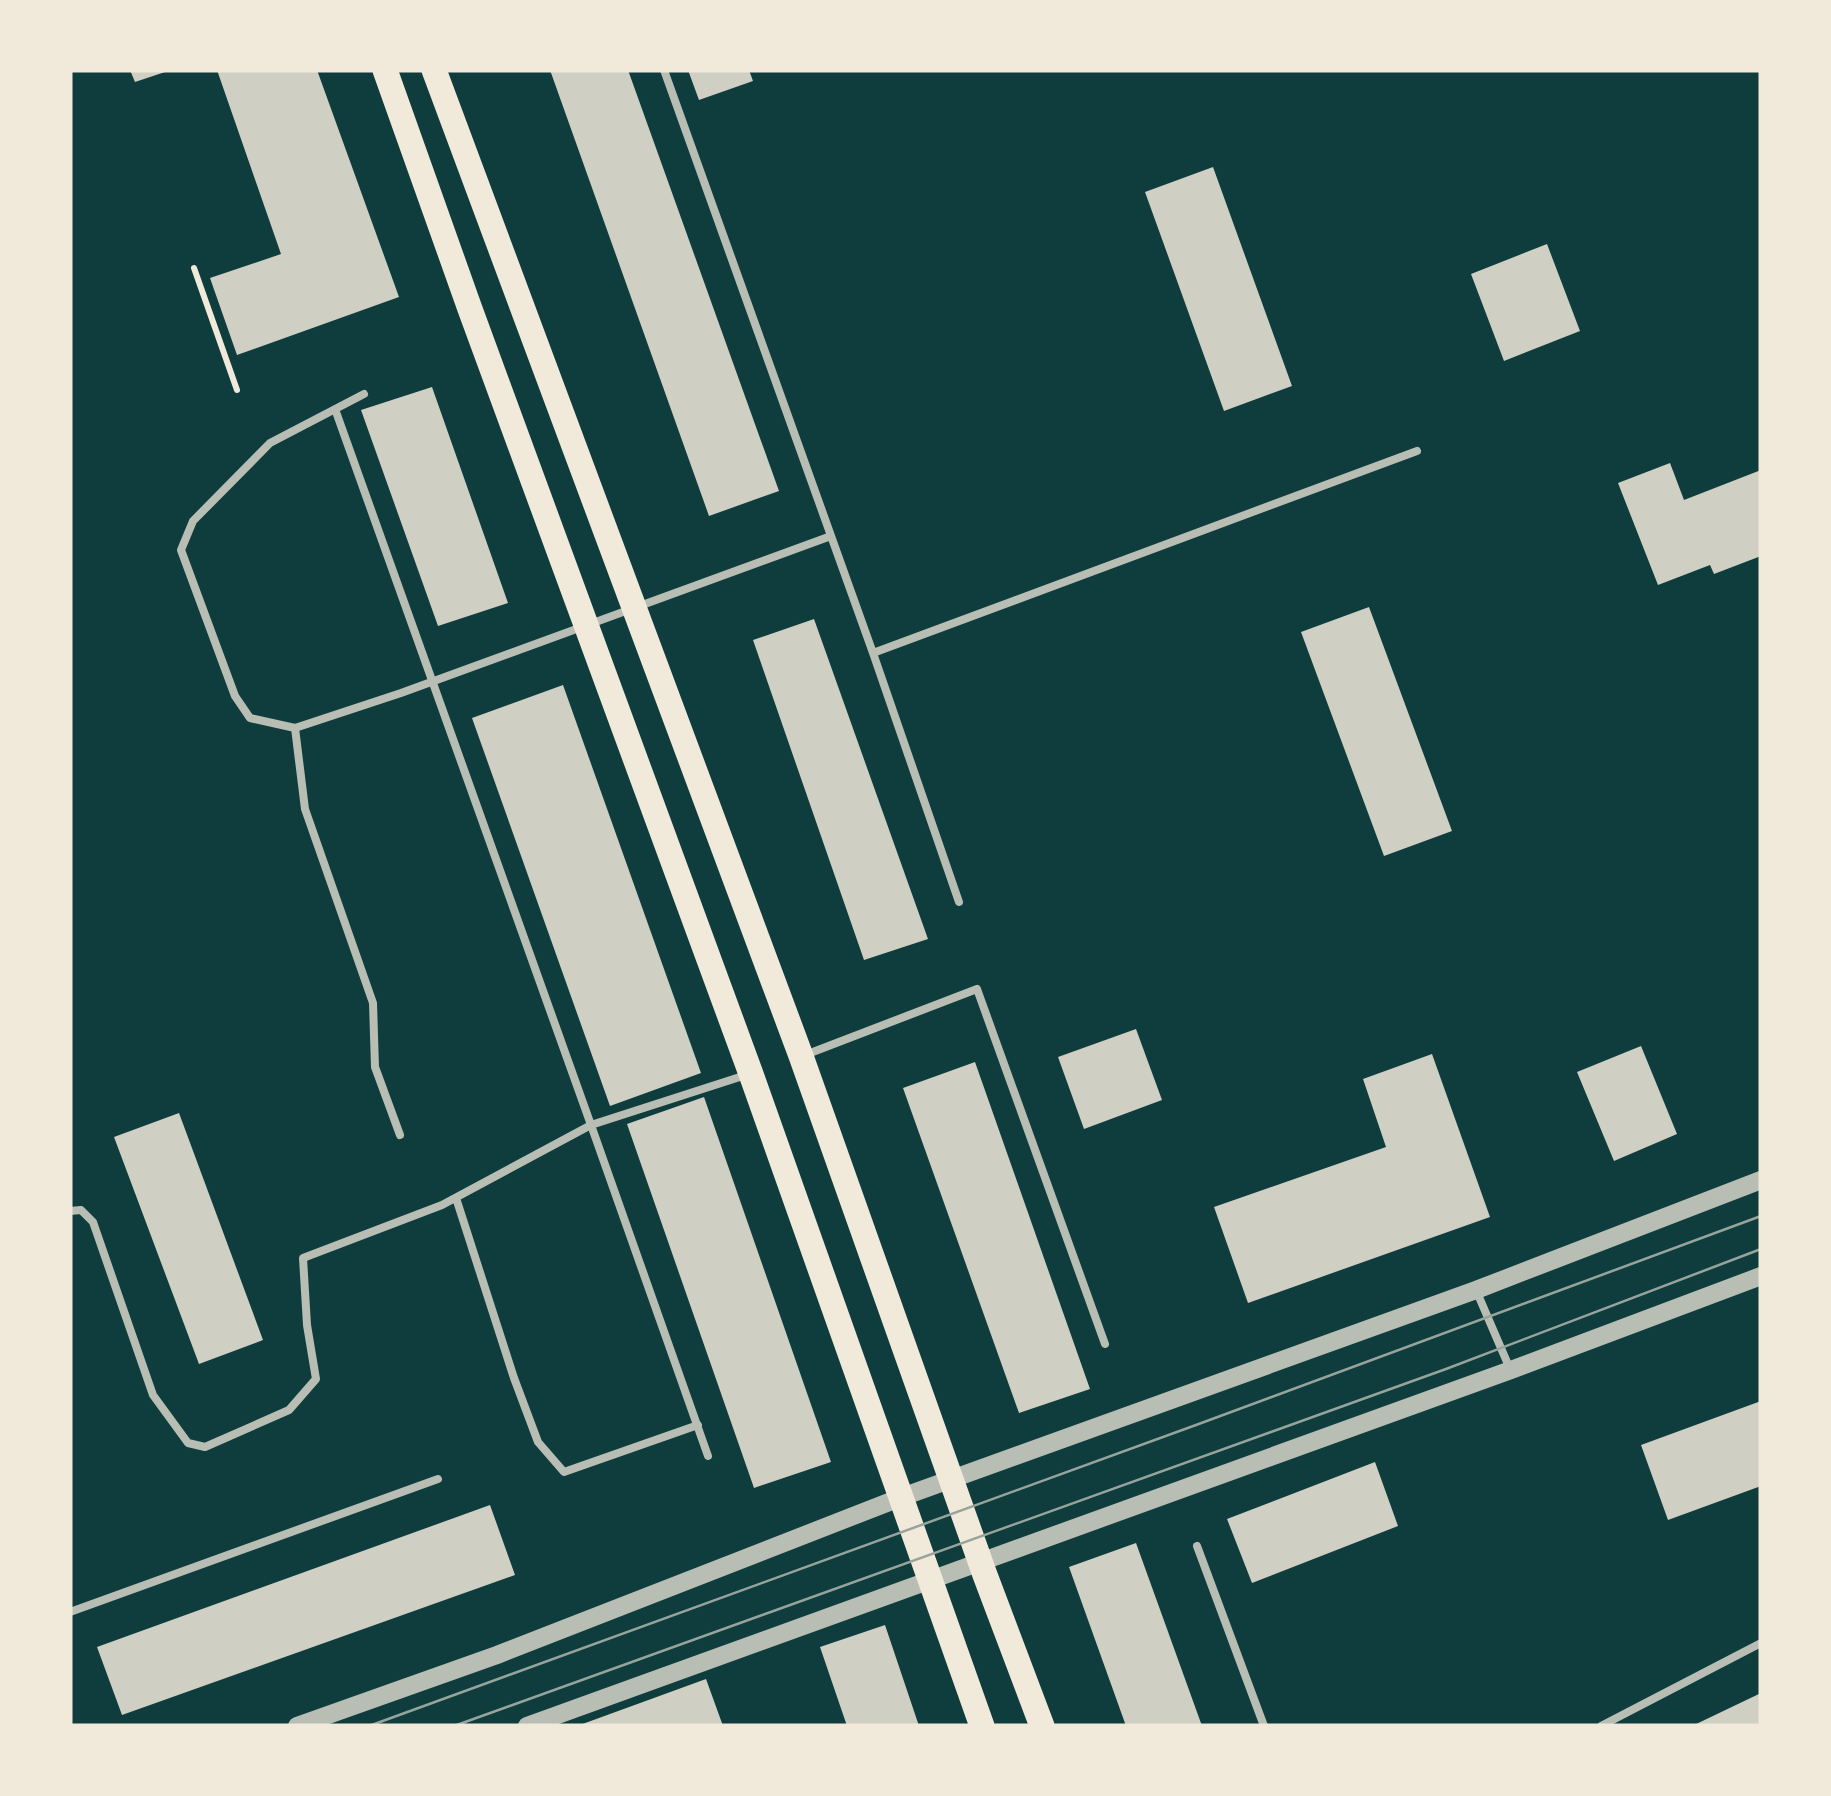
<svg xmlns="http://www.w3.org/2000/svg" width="1831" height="1796" viewBox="0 0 1831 1796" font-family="'Roboto Serif',serif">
<rect width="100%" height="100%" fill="#0f3d3e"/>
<path fill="#cfcfc3" d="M 130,70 L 168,70 L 168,71 L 135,82 Z
M 217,70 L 317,70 L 399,297 L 237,355 L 210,278 L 281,254 Z
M 550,70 L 628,70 L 779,491 L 709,516 Z
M 688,70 L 749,70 L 753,81 L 699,100 Z
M 1213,167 L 1292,386 L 1224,411 L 1145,192 Z
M 1547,244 L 1580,331 L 1504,361 L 1471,274 Z
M 432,387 L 508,603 L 438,626 L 361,410 Z
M 1670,463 L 1684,500 L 1761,470 L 1761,556 L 1714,574 L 1710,565 L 1658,585 L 1618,483 Z
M 1369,607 L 1452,831 L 1384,856 L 1301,632 Z
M 814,619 L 928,939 L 864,960 L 753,640 Z
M 563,685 L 701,1073 L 610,1106 L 472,718 Z
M 1136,1029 L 1162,1100 L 1084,1129 L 1058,1057 Z
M 1641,1046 L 1677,1134 L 1614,1161 L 1577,1072 Z
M 1432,1054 L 1490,1217 L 1248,1303 L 1214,1207 L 1386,1147 L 1363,1079 Z
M 975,1062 L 1090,1389 L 1019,1413 L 903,1088 Z
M 704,1097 L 831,1462 L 754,1488 L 627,1124 Z
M 179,1113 L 263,1340 L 199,1364 L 114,1137 Z
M 1761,1401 L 1761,1486 L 1668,1520 L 1641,1445 Z
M 1375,1462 L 1398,1526 L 1252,1583 L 1227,1519 Z
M 490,1505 L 515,1575 L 122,1715 L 97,1647 Z
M 1136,1543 L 1202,1726 L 1126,1726 L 1069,1567 Z
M 885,1625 L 919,1726 L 847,1726 L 820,1647 Z
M 706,1679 L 723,1726 L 577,1726 Z
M 1761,1693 L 1761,1726 L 1692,1726 Z"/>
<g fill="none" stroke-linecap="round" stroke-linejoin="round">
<path stroke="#f1e9da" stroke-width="6" d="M 194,268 L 237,390"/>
<path stroke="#b8beb3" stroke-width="8" d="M 664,70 L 873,653 L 959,902
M 364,394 L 270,443 L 193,521 L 181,550 L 235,696 L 250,718 L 295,728 L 401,693 L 831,536
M 873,653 L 1417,451
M 295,728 L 305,809 L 373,1003 L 375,1067 L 400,1135
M 805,1055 L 977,989 L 1105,1344
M 456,1198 L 514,1378 L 538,1442 L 564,1472 L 698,1425
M 70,1211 L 81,1210 L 93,1222 L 153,1395 L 188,1443 L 205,1447 L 289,1410 L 316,1379 L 307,1325 L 303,1258 L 442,1205 L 591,1125 L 335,409
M 1476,1290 L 1510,1369
M 708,1456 L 591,1125 L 746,1075
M 1197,1546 L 1264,1726
M 70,1612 L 438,1479
M 1601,1726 L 1761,1643"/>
<path stroke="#b8beb3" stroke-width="18" d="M 297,1726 L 497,1655 L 902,1497 L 1476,1290 L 1761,1180
M 527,1726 L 1511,1370 L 1761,1276"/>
<path stroke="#f1e9da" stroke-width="25" d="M 385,70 L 470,309 L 751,1074 L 982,1726
M 434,70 L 801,1056 L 985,1575 L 1042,1726"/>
<path stroke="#97a49c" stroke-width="2.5" d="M 369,1726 L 1196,1425 L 1761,1216
M 454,1726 L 1446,1369 L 1761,1249"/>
</g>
<rect width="1831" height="1796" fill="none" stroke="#f1e9da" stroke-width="145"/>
</svg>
